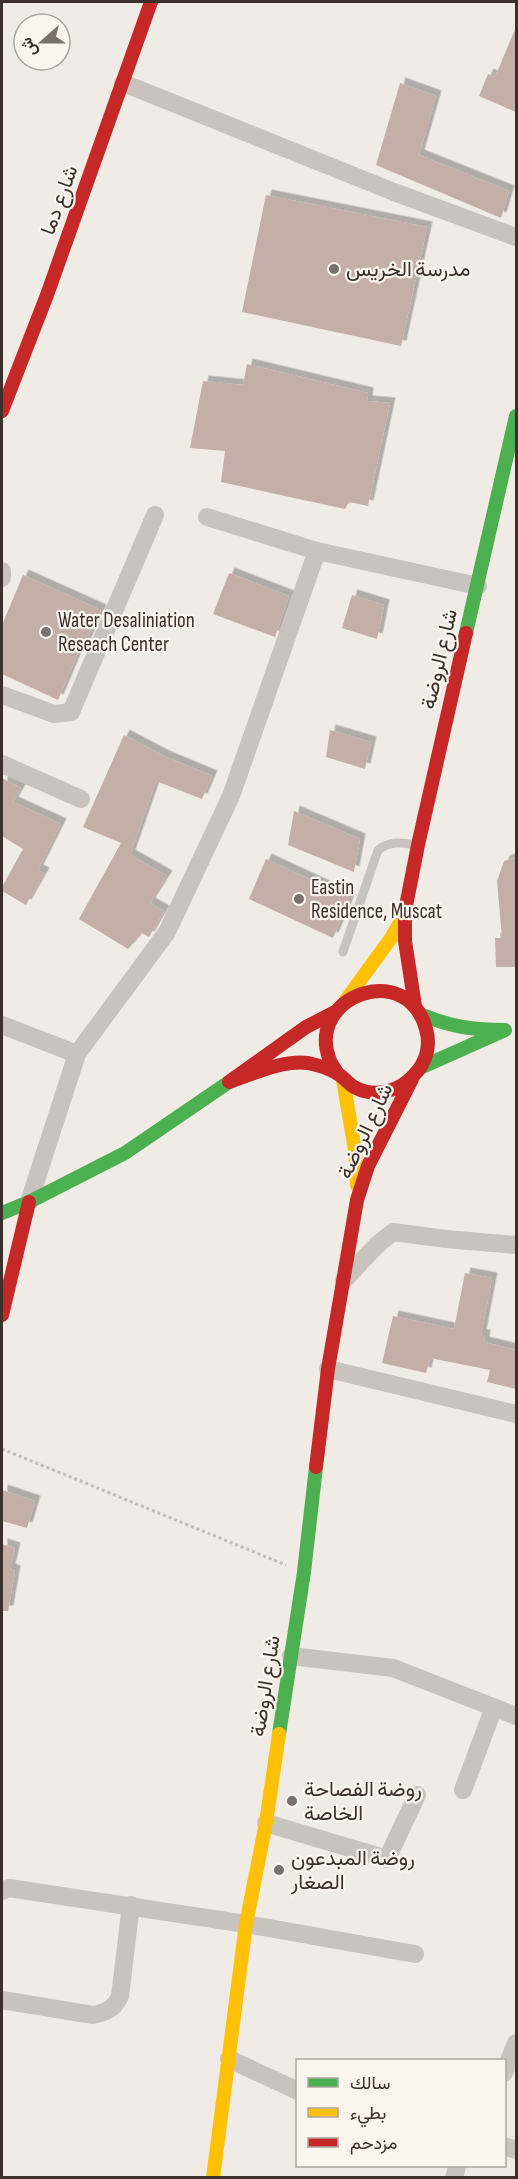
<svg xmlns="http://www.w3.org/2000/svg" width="518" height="2179" viewBox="0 0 518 2179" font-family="'Sofia Sans Condensed',Vazirmatn,sans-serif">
<defs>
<filter id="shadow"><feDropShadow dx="5.5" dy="-5.5" stdDeviation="0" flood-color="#0004"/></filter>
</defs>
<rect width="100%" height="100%" fill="#f0ebe5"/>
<path fill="#c3afa7" filter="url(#shadow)" d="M 516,27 L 516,112 L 479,96 L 488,74 L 495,77 Z
M 400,83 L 436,96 L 419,155 L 509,191 L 501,218 L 376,165 Z
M 266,195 L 427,227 L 401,346 L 242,312 Z
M 247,364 L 368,393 L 367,401 L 390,403 L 368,506 L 349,502 L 345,509 L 221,482 L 225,451 L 190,448 L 203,381 L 243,385 Z
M 229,573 L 289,596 L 275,637 L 213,614 Z
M 23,575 L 101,610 L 83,649 L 80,648 L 58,700 L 2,674 L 2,625 Z
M 352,595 L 384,605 L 377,639 L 342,628 Z
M 330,730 L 371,742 L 365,769 L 326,757 Z
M 124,735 L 164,756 L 212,776 L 202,799 L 156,781 L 130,855 L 167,876 L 150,903 L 164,911 L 149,937 L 142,933 L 128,949 L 79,919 L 121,843 L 83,827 Z
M 2,778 L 21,788 L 13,802 L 61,824 L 38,870 L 44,873 L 26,905 L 2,891 L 2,887 L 23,849 L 2,836 Z
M 294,811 L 360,839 L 354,872 L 288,845 Z
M 516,857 L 516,967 L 496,967 L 495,938 L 502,938 L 497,881 L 504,861 Z
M 266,859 L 350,898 L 333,938 L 249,899 Z
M 465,1273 L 492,1278 L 481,1335 L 485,1335 L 484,1342 L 516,1350 L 516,1389 L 487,1382 L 490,1370 L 430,1358 L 426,1373 L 382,1363 L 393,1316 L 454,1329 Z
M 2,1490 L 35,1501 L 27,1528 L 2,1521 Z
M 2,1544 L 15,1548 L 10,1569 L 15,1571 L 8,1611 L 2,1611 Z"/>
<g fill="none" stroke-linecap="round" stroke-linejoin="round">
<path stroke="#c2bbb6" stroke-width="3" stroke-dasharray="3 3" stroke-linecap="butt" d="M 2,1449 L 286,1565"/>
<path stroke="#c9c3be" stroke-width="9" d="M 343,952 L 378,850 C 390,841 401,842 416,845"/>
<path stroke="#c9c3be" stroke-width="18" d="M 123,83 L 394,192 L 516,237
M 207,517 L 317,551 L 478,586
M 2,571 L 2,578
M 2,695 L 54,714 L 71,712 L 155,515
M 2,764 L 81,799
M 2,1025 L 77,1054
M 29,1202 L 77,1054 L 167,932 L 231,796 L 317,551
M 344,1280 L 377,1245 L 393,1232 L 446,1239 L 516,1245
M 328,1369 L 516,1414
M 291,1656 L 393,1668 L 516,1716
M 463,1790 L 494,1707
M 266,1823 L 387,1859 L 417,1795
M 2,1891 L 9,1888 L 246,1924 L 415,1954
M 2,2000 L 93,2015 C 107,2012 114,2009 120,1996 L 131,1905
M 229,2059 L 298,2091
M 504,2073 L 516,2043
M 504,2146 L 516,2150
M 454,2178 L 457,2166"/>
<path stroke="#4caf50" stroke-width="14" d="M 466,633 L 516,416
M 422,1015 C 452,1027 473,1030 505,1030 L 422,1067
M 2,1213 L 29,1202 L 125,1153 L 229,1082
M 279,1734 L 304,1572 L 316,1467"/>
<path stroke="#ffc107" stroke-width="14" d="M 346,1000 L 391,938 L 406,912
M 343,1080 L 355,1150 L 357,1185
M 213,2178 L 246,1924 L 266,1823 L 279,1734"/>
<path stroke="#c62828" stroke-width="14" d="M 2,411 L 47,295 L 151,2
M 415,1006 L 405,941 L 405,911 L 418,845 L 466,633
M 335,1012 L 306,1027 L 229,1082 C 253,1074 282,1060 308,1063 C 318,1065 330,1069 338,1074 C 345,1078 349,1085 356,1088 C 376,1098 400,1091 414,1075 C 426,1063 431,1046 426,1029 C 407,959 307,996 329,1058 C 331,1064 335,1069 338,1074
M 2,1315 L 29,1202
M 316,1467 L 328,1369 L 357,1200 L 368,1166 L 412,1079"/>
</g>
<g fill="#7a716c" stroke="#fbf5ee" stroke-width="2">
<circle cx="334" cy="269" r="6"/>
<circle cx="46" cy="632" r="6"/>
<circle cx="299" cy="899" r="6"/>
<circle cx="292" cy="1801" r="6"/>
<circle cx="279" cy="1870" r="6"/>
</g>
<g text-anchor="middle" stroke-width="4.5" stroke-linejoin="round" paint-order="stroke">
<g font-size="21" fill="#3b302b" stroke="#fbf5ee">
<text transform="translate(59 200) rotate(-70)" y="7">شارع دما</text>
<text transform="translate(439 659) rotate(-77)" y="7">شارع الروضة</text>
<text transform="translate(365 1131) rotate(-65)" y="7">شارع الروضة</text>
<text transform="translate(265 1686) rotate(-81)" y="7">شارع الروضة</text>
</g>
<g font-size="21" fill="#3b302b" stroke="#fbf5ee" text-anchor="start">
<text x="346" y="276">مدرسة الخريس</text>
<text x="58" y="627">Water Desaliniation<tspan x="58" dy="24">Reseach Center</tspan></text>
<text x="311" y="894">Eastin<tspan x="311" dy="24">Residence, Muscat</tspan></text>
<text x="304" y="1796">روضة الفصاحة<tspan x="304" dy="24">الخاصة</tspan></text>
<text x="291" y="1865">روضة المبدعون<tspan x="291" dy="24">الصغار</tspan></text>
</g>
</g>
<rect width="518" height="2179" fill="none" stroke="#3b302b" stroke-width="6"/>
<rect x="296" y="2059" width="210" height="108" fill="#fbf5ee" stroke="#aea6a0" stroke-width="1.5"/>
<rect x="308" y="2078" width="30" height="9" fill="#4caf50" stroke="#aea6a0" stroke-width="1.5"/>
<text x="350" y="2089" font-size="18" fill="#3b302b">سالك</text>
<rect x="308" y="2108" width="30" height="9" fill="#ffc107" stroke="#aea6a0" stroke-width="1.5"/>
<text x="350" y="2119" font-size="18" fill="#3b302b">بطيء</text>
<rect x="308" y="2138" width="30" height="9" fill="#c62828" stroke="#aea6a0" stroke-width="1.5"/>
<text x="350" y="2149" font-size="18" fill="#3b302b">مزدحم</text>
<g transform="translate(42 42) rotate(249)"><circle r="28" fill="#fbf5ee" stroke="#aea6a0" stroke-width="1.5"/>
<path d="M0-4.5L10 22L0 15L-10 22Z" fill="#7a716c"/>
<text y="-9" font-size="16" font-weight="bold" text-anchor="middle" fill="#3b302b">ش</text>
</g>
</svg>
